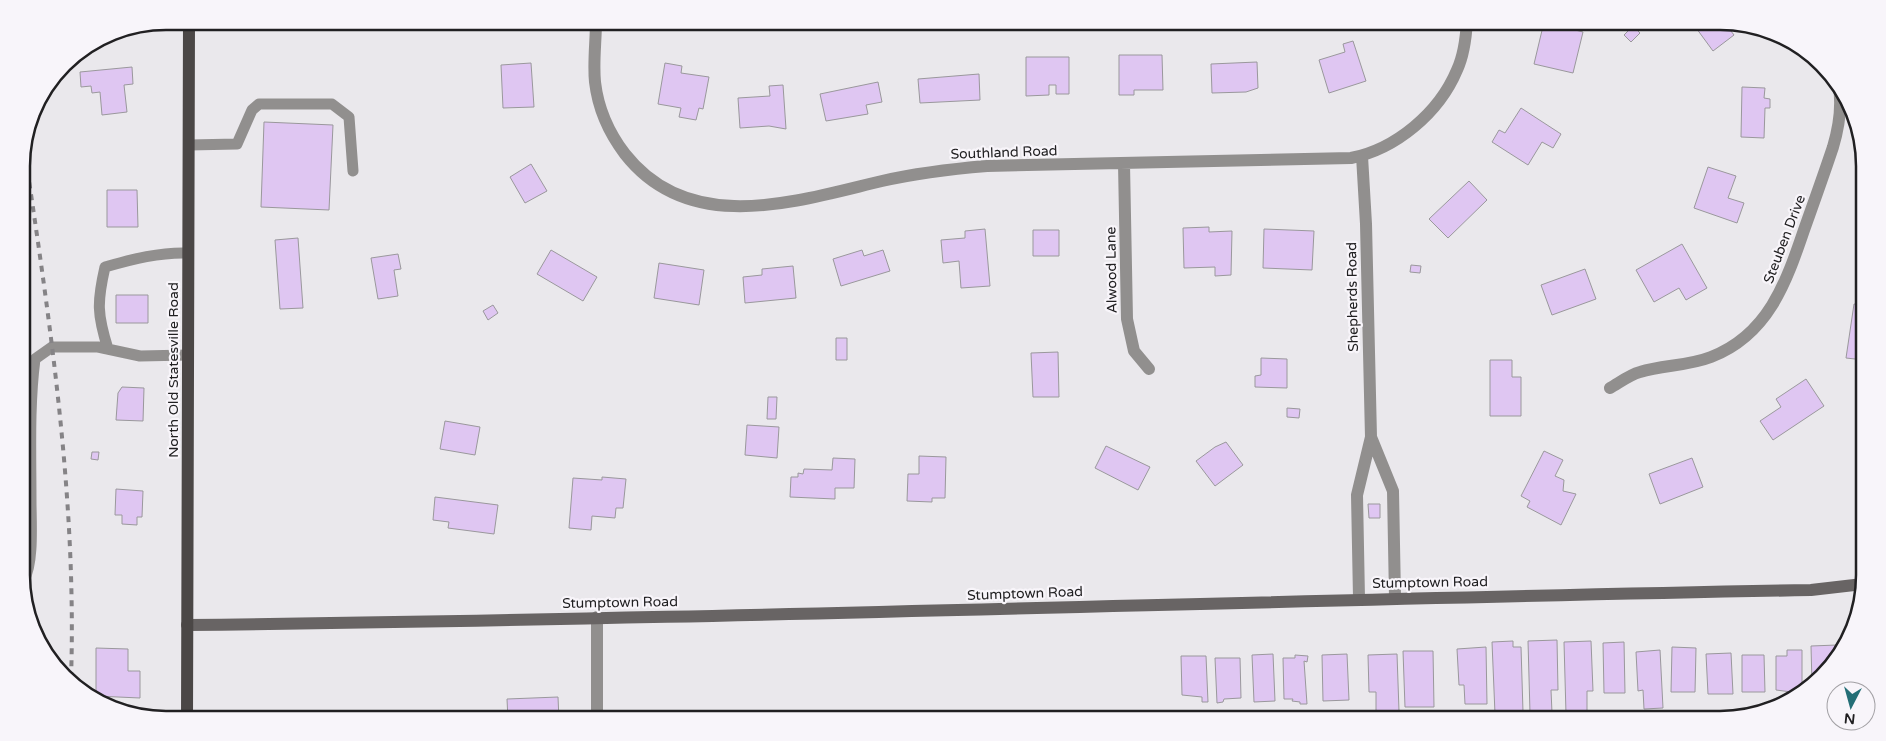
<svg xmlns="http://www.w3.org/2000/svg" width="1886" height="741" viewBox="0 0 1886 741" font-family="'Varela Round',sans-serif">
<rect width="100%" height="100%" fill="#eae8ec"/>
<path fill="#dfc6f2" stroke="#9a989c" d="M 494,21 L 531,21 L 531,23 L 494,25 Z
M 1691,21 L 1724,22 L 1734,35 L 1713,51 Z
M 1544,22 L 1583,32 L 1573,73 L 1534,64 Z
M 1633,26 L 1640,33 L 1631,42 L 1624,35 Z
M 1353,41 L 1366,81 L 1329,93 L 1319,60 L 1345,52 L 1343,44 Z
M 1119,55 L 1162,55 L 1163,90 L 1134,90 L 1134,95 L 1119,95 Z
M 1026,57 L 1069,57 L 1069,94 L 1056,94 L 1056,85 L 1049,85 L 1049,95 L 1026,96 Z
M 1257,62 L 1258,88 L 1246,92 L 1212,93 L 1211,64 Z
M 531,63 L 534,107 L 503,108 L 501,65 Z
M 665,63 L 682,66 L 681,73 L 709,77 L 703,109 L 699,108 L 696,120 L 679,117 L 681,108 L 658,104 Z
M 132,67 L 133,84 L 124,85 L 127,112 L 102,115 L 100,92 L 92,93 L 91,86 L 81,87 L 80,72 Z
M 979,74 L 980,100 L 920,103 L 918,79 Z
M 878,82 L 882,102 L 866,105 L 868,114 L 826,121 L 820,94 Z
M 783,85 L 786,129 L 769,126 L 740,128 L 738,98 L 770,96 L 769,86 Z
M 1742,87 L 1765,88 L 1764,98 L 1770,99 L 1770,108 L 1765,108 L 1764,138 L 1741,137 Z
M 1521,108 L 1561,134 L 1553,148 L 1542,142 L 1528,165 L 1492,142 L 1499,130 L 1505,133 Z
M 264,122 L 333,125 L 329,210 L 261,207 Z
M 531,164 L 547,191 L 525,203 L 510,177 Z
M 1708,167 L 1736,176 L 1728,198 L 1744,203 L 1737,223 L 1694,208 Z
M 1469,181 L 1487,200 L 1448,238 L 1429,219 Z
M 107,190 L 137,190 L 138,227 L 107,227 Z
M 1209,227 L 1209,232 L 1232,231 L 1231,275 L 1215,276 L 1215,267 L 1184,268 L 1183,228 Z
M 985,229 L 990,286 L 961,288 L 959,261 L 943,263 L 941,240 L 965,238 L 965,231 Z
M 1264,229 L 1314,231 L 1312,270 L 1263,268 Z
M 1033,230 L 1059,230 L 1059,256 L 1033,256 Z
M 298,238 L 303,308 L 280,309 L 275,240 Z
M 1682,244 L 1707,288 L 1686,300 L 1679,288 L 1654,302 L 1636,270 Z
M 551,250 L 597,277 L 583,301 L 537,274 Z
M 862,250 L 864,256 L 883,250 L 890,271 L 841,286 L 833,259 Z
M 398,254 L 401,269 L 394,270 L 398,296 L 378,299 L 371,258 Z
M 659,263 L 704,270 L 699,305 L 654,298 Z
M 1411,265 L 1421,266 L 1420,273 L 1410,272 Z
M 793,266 L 796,298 L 745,303 L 743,277 L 762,275 L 762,269 Z
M 1585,269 L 1596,299 L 1552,315 L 1541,285 Z
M 116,295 L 148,295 L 148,323 L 116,323 Z
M 1854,304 L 1864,305 L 1864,360 L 1846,358 Z
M 493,305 L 498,313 L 488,320 L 483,311 Z
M 836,338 L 847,338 L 847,360 L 836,360 Z
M 1058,352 L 1059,397 L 1033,397 L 1031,353 Z
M 1261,358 L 1287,359 L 1287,388 L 1255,387 L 1255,376 L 1261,375 Z
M 1490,360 L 1512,360 L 1512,377 L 1521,377 L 1521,416 L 1490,416 Z
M 1806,379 L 1824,406 L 1773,440 L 1760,421 L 1781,407 L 1776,399 Z
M 122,387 L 144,388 L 143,421 L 116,420 L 118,393 Z
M 768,397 L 777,397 L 776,419 L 767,419 Z
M 1287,408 L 1300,409 L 1299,418 L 1287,417 Z
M 445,421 L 480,427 L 475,455 L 440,449 Z
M 747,425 L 779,427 L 777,458 L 745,455 Z
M 1226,442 L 1243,465 L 1215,486 L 1196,461 L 1215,447 Z
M 1106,446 L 1150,467 L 1138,490 L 1095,468 Z
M 1544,451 L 1563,460 L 1555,476 L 1564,480 L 1563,491 L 1576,494 L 1561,525 L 1527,507 L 1530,501 L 1521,496 Z
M 92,452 L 99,452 L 98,460 L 91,459 Z
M 919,456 L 946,457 L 945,498 L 932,498 L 932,502 L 907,501 L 908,474 L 919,474 Z
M 833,458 L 855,459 L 854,488 L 835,488 L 835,499 L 790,497 L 791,477 L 798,477 L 798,473 L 803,474 L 804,469 L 832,470 Z
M 1692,458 L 1703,487 L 1660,504 L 1649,474 Z
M 602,477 L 626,479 L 623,508 L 616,508 L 615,518 L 592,516 L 591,530 L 569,528 L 573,478 L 602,480 Z
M 116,489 L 143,491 L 142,517 L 137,517 L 137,525 L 122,524 L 122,515 L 115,515 Z
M 435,497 L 498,505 L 494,534 L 448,528 L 449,522 L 433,520 Z
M 1368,504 L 1380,504 L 1380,518 L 1369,518 Z
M 1557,640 L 1558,690 L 1551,690 L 1552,713 L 1530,713 L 1528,641 Z
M 1513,641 L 1513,647 L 1521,647 L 1523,712 L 1495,714 L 1492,642 Z
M 1591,641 L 1593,691 L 1587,691 L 1587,714 L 1566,714 L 1564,642 Z
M 1624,642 L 1625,693 L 1604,693 L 1603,643 Z
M 1837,645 L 1837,649 L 1812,684 L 1811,646 Z
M 1486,647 L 1487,704 L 1465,704 L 1464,685 L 1459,685 L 1457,649 Z
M 1672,647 L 1696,648 L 1695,692 L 1671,692 Z
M 96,648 L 128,649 L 128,671 L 140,671 L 140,698 L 96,696 Z
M 1660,650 L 1663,708 L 1644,709 L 1643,690 L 1638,691 L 1636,652 Z
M 1787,650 L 1802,650 L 1802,692 L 1799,693 L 1776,690 L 1776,656 L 1787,656 Z
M 1403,651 L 1433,651 L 1434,707 L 1405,707 Z
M 1731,653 L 1733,694 L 1708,694 L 1706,654 Z
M 1273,654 L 1275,701 L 1254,702 L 1252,655 Z
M 1347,654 L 1349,700 L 1323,701 L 1322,655 Z
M 1397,654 L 1399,711 L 1376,711 L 1376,692 L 1369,692 L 1368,655 Z
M 1295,655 L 1308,656 L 1307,662 L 1304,661 L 1307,704 L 1300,704 L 1300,702 L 1292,701 L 1293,699 L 1284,699 L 1283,658 L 1295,658 Z
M 1742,655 L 1764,655 L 1765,692 L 1742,692 Z
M 1181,656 L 1206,656 L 1208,702 L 1202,702 L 1202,697 L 1182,695 Z
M 1215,658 L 1240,658 L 1241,698 L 1224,699 L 1223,702 L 1217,703 Z
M 558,697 L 559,720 L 508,720 L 507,699 Z
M 1623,711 L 1623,719 L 1602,719 L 1602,712 Z
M 1218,712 L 1238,712 L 1238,720 L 1218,720 Z
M 1286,713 L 1307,714 L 1307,720 L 1286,720 Z
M 1329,713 L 1350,713 L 1350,720 L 1329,720 Z
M 1636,713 L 1658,714 L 1658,719 L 1635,719 Z
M 1670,713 L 1691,713 L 1691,719 L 1670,719 Z
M 1181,714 L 1202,714 L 1202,720 L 1181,720 Z
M 1275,714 L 1275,720 L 1253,720 L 1253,715 Z
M 1728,714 L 1728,719 L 1707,719 L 1707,715 Z"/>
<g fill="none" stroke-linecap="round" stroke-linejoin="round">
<path stroke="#918f8e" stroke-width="11" d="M 189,145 L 237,144 L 252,110 L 259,104 L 332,104 L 349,117 L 353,171
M 108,349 C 97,314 97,302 105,267 C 133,259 160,252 188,253
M 24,580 C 34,563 31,521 31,501 C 31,453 29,406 35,359 L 52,347 L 98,347 L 140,356 L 188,355"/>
<path stroke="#918f8e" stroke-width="12" d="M 596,21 C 596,41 593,62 595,82 C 598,108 609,133 625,154 C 690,237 797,201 882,181 C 917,173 951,169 987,166 L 1351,158 C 1396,149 1439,113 1457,70 C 1464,55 1466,38 1467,21
M 1124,164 L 1127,319 L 1134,351 L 1149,369
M 1610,388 C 1619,383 1629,375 1640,372 C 1663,365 1688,366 1711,357 C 1768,335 1786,283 1804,230 C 1814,202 1824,174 1833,147 C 1839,127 1842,107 1839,87
M 1371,437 L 1393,491 L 1395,597
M 1359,598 L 1357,495 L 1371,437 L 1366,224 L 1362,156
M 597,720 L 597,617"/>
<path stroke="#686464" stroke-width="12" d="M 187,625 C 728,619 1270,600 1811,590 L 1863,584"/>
<path stroke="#4b4746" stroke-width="12" d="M 187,720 L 189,21"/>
<path stroke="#858386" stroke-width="4" stroke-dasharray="6 6" stroke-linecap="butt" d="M 24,147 C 50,322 77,501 71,679"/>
</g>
<g text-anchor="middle" stroke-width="4.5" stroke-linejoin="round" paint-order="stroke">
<g font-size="14" fill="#212022" stroke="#f8f5fa">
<text transform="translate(1004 152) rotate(-2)" y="5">Southland Road</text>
<text transform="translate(1784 239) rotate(-69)" y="5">Steuben Drive</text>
<text transform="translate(1111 270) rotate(-91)" y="5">Alwood Lane</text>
<text transform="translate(1352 297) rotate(-91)" y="5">Shepherds Road</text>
<text transform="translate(173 370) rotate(-90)" y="5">North Old Statesville Road</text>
<text transform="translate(1430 582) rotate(-1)" y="5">Stumptown Road</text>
<text transform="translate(1025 593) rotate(-2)" y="5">Stumptown Road</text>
<text transform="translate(620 602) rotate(-1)" y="5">Stumptown Road</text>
</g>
</g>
<path d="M0 0H1886V741H0ZM166 30H1720A136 136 0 0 1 1856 166V575A136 136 0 0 1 1720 711H166A136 136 0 0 1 30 575V166A136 136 0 0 1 166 30Z" fill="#f8f5fa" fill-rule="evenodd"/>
<path fill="none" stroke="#212022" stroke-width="2.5" d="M166 30H1720A136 136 0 0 1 1856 166V575A136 136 0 0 1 1720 711H166A136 136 0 0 1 30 575V166A136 136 0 0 1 166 30Z"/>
<g transform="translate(1851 706) rotate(186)"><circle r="24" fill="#f8f5fa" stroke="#a2a0a4"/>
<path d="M0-4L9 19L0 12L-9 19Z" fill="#246e76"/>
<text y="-8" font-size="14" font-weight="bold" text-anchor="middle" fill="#212022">N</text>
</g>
</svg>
